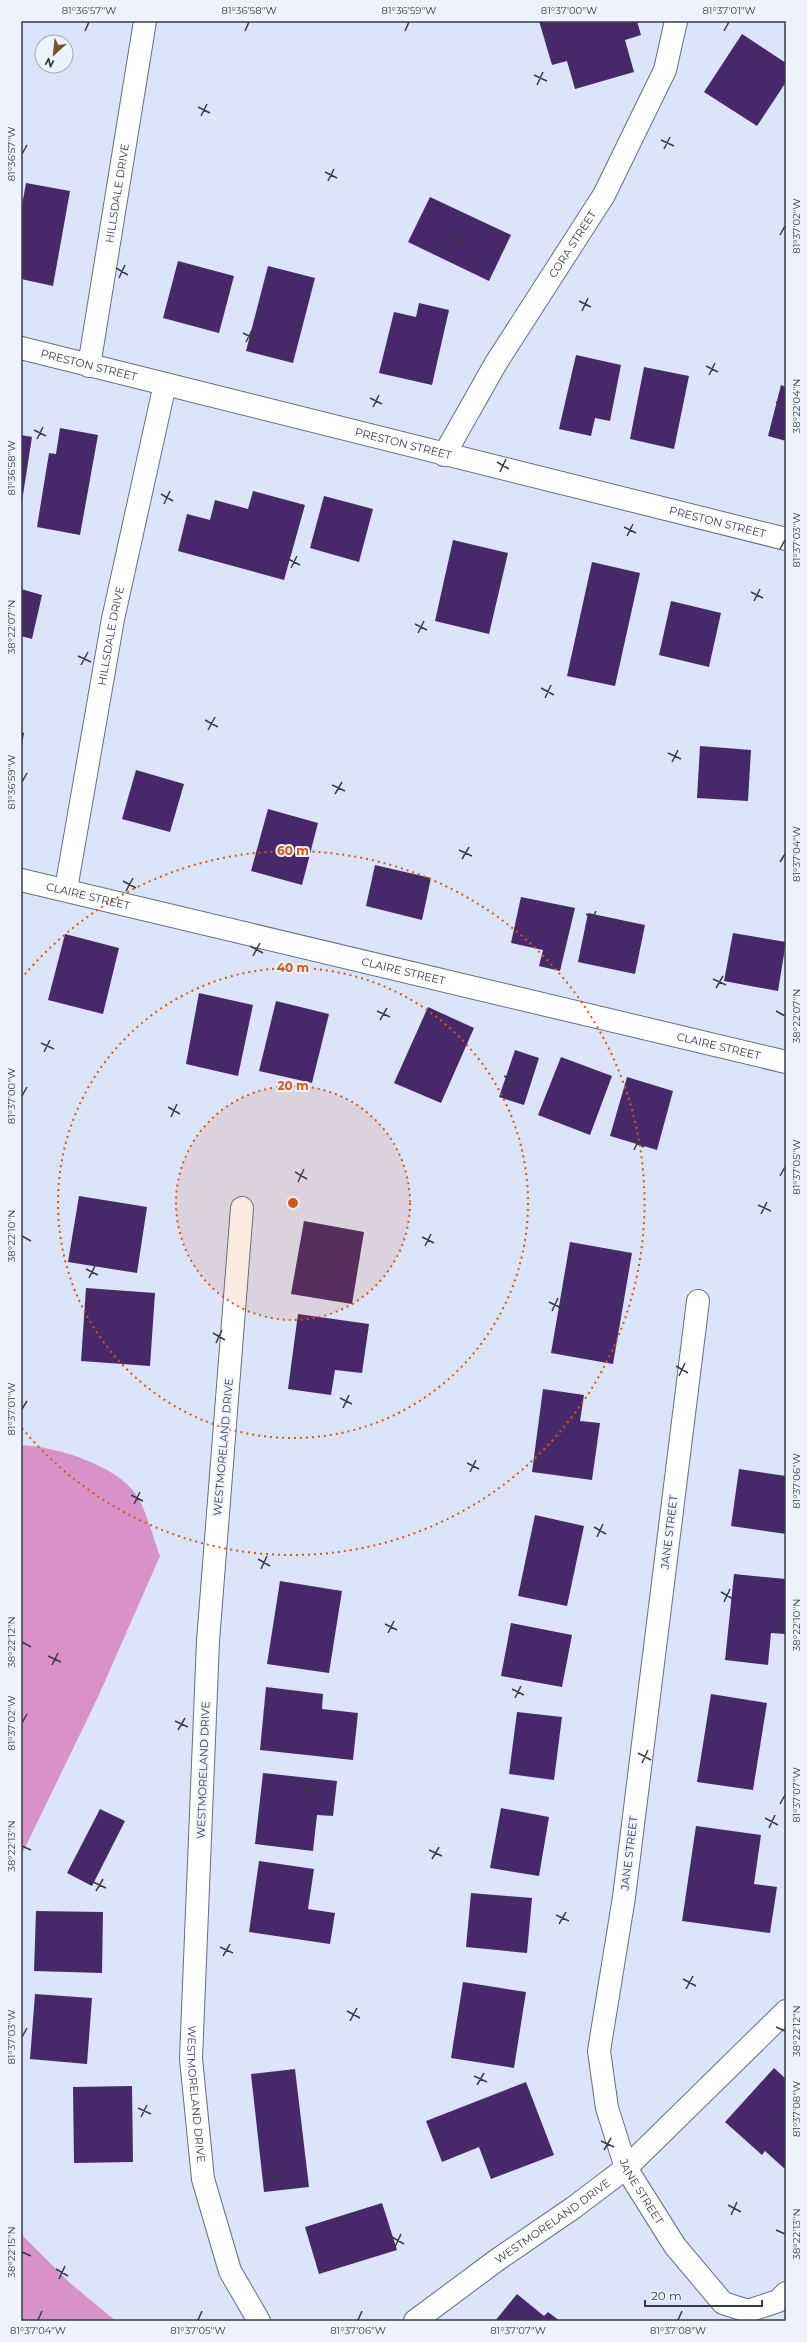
<svg xmlns="http://www.w3.org/2000/svg" width="807" height="2342" viewBox="0 0 807 2342" font-family="Montserrat,sans-serif">
<rect width="100%" height="100%" fill="#dce4fa"/>
<path fill="#d992c7" d="M 21,1445 C 57,1447 117,1465 137,1496 C 146,1510 154,1540 160,1556 L 98,1697 L 21,1856 Z
M 21,2234 L 70,2283 L 116,2321 L 21,2321 Z"/>
<path fill="#47296a" d="M 539,21 L 637,21 L 641,35 L 625,40 L 634,72 L 575,89 L 567,61 L 552,65 Z
M 742,34 L 786,63 L 786,82 L 757,126 L 704,92 Z
M 26,183 L 70,191 L 53,286 L 21,279 L 21,211 Z
M 430,197 L 511,235 L 489,281 L 408,242 Z
M 178,261 L 234,276 L 219,333 L 163,318 Z
M 268,266 L 315,278 L 293,363 L 246,351 Z
M 419,303 L 449,310 L 432,385 L 379,373 L 394,312 L 416,317 Z
M 576,355 L 621,365 L 610,421 L 595,418 L 591,436 L 559,429 Z
M 644,367 L 689,376 L 674,449 L 630,439 Z
M 781,385 L 786,387 L 786,441 L 768,436 Z
M 60,428 L 98,435 L 80,535 L 37,527 L 49,453 L 56,454 Z
M 21,435 L 32,437 L 22,501 L 21,501 Z
M 253,491 L 305,505 L 284,580 L 178,551 L 187,514 L 210,520 L 215,500 L 248,509 Z
M 324,496 L 373,509 L 359,562 L 310,548 Z
M 453,540 L 508,553 L 489,634 L 435,621 Z
M 592,562 L 640,573 L 615,686 L 567,676 Z
M 21,589 L 42,595 L 32,639 L 21,636 Z
M 671,601 L 721,613 L 709,667 L 659,655 Z
M 21,732 L 24,733 L 22,745 L 21,745 Z
M 700,746 L 751,750 L 748,801 L 697,798 Z
M 136,770 L 184,784 L 170,832 L 122,819 Z
M 268,809 L 318,823 L 302,885 L 251,871 Z
M 375,865 L 431,878 L 422,920 L 366,906 Z
M 521,897 L 575,908 L 560,971 L 539,966 L 543,950 L 511,943 Z
M 588,913 L 645,925 L 635,974 L 578,962 Z
M 733,933 L 786,942 L 778,991 L 724,981 Z
M 65,934 L 119,948 L 103,1014 L 48,1000 Z
M 199,993 L 253,1005 L 238,1076 L 186,1064 Z
M 276,1001 L 329,1014 L 312,1083 L 259,1071 Z
M 428,1007 L 474,1028 L 441,1103 L 394,1083 Z
M 515,1050 L 539,1058 L 524,1105 L 499,1097 Z
M 561,1057 L 612,1076 L 590,1135 L 538,1115 Z
M 627,1077 L 673,1091 L 657,1150 L 610,1136 Z
M 79,1196 L 147,1207 L 137,1273 L 68,1262 Z
M 304,1221 L 364,1232 L 352,1304 L 291,1294 Z
M 570,1242 L 632,1253 L 613,1364 L 551,1353 Z
M 86,1288 L 155,1293 L 150,1366 L 81,1361 Z
M 298,1314 L 369,1324 L 362,1373 L 335,1370 L 331,1395 L 288,1389 Z
M 543,1389 L 584,1395 L 580,1421 L 600,1423 L 592,1480 L 532,1472 Z
M 739,1469 L 786,1476 L 786,1534 L 731,1526 Z
M 535,1515 L 584,1526 L 567,1606 L 518,1596 Z
M 734,1574 L 786,1579 L 785,1634 L 771,1633 L 768,1665 L 725,1660 Z
M 280,1581 L 342,1591 L 329,1673 L 267,1664 Z
M 511,1623 L 572,1635 L 562,1687 L 501,1676 Z
M 266,1687 L 323,1694 L 322,1709 L 358,1713 L 353,1760 L 260,1750 Z
M 711,1694 L 767,1703 L 753,1790 L 697,1782 Z
M 517,1712 L 562,1717 L 554,1780 L 509,1774 Z
M 263,1773 L 337,1781 L 333,1816 L 317,1815 L 313,1851 L 255,1844 Z
M 501,1808 L 549,1817 L 539,1876 L 490,1868 Z
M 100,1809 L 125,1821 L 92,1886 L 67,1873 Z
M 696,1826 L 761,1835 L 754,1884 L 777,1887 L 770,1933 L 682,1921 Z
M 259,1861 L 314,1869 L 308,1909 L 335,1913 L 330,1944 L 249,1932 Z
M 471,1893 L 532,1898 L 527,1953 L 466,1947 Z
M 36,1911 L 103,1912 L 102,1973 L 34,1971 Z
M 463,1982 L 526,1992 L 514,2068 L 451,2058 Z
M 35,1994 L 92,1998 L 87,2064 L 30,2059 Z
M 774,2068 L 786,2079 L 786,2170 L 765,2151 L 762,2155 L 725,2122 Z
M 295,2069 L 309,2187 L 264,2192 L 251,2074 Z
M 526,2082 L 554,2155 L 491,2179 L 479,2147 L 442,2162 L 426,2121 Z
M 132,2086 L 133,2162 L 74,2163 L 73,2087 Z
M 382,2203 L 397,2250 L 319,2274 L 305,2227 Z
M 517,2294 L 544,2316 L 548,2312 L 560,2321 L 495,2321 Z"/>
<g fill="none" stroke-linecap="round" stroke-linejoin="round">
<defs>
<g id="minor">
<path id="s1" d="M 21,348 L 786,539"/>
<path id="s2" d="M 89,366 L 145,21"/>
<path id="s3" d="M 444,455 L 496,363 L 604,195 L 665,70 L 676,21"/>
<path id="s4" d="M 21,880 L 786,1062"/>
<path id="s5" d="M 66,889 L 113,619 L 165,384"/>
<path id="s6" d="M 242,1208 L 208,1641 L 191,2059 L 203,2179 L 230,2271 L 259,2321"/>
<path id="s7" d="M 698,1301 L 624,1897 L 599,2051 L 607,2108 L 626,2168 L 675,2246 L 723,2303 L 748,2311 L 778,2301 L 786,2293"/>
<path id="s8" d="M 415,2321 L 497,2260 L 573,2208 L 626,2168 L 786,2011"/>
</g>
</defs>
<use href="#minor" stroke="#656e85" stroke-width="24"/>
<use href="#minor" stroke="#fff" stroke-width="22"/>
</g>
<path fill="none" stroke="#373b45" stroke-width="1.5" d="M 85,31 L 89,22M 245,31 L 249,22M 405,31 L 409,22M 564,31 L 569,22M 724,31 L 729,22M 534,75 L 547,81M 537,85 L 543,72M 198,107 L 210,113M 201,116 L 207,104M 661,140 L 674,146M 664,149 L 670,137M 22,154 L 27,145M 325,172 L 337,178M 328,181 L 334,169M 780,235 L 785,226M 452,236 L 464,243M 455,246 L 461,233M 116,268 L 128,275M 119,278 L 125,265M 579,301 L 591,307M 582,311 L 588,298M 243,333 L 255,339M 246,342 L 252,330M 706,366 L 718,372M 709,375 L 715,363M 370,398 L 382,404M 776,402 L 785,406M 373,407 L 379,395M 34,430 L 46,436M 37,439 L 43,427M 497,462 L 509,469M 22,468 L 27,459M 500,472 L 506,459M 161,494 L 173,501M 164,504 L 170,491M 624,527 L 636,533M 627,536 L 633,524M 780,549 L 785,540M 288,559 L 300,565M 291,568 L 297,556M 751,592 L 763,598M 754,601 L 760,589M 415,624 L 427,630M 22,627 L 31,631M 418,633 L 424,621M 78,656 L 91,662M 81,665 L 88,652M 541,688 L 554,695M 545,698 L 551,685M 205,720 L 218,727M 208,730 L 215,717M 668,753 L 681,759M 672,762 L 678,750M 22,782 L 27,773M 332,785 L 345,791M 335,794 L 342,782M 459,850 L 472,856M 462,859 L 469,847M 780,862 L 785,854M 123,881 L 136,888M 126,891 L 133,878M 586,914 L 599,921M 589,924 L 596,911M 250,946 L 263,953M 253,956 L 260,943M 713,979 L 726,985M 716,988 L 723,976M 377,1011 L 390,1017M 776,1011 L 785,1016M 380,1020 L 387,1008M 41,1043 L 54,1049M 44,1052 L 50,1040M 504,1076 L 517,1082M 507,1085 L 514,1073M 22,1096 L 27,1087M 168,1107 L 180,1114M 171,1117 L 177,1104M 631,1140 L 644,1147M 634,1150 L 640,1137M 295,1172 L 307,1179M 780,1176 L 785,1167M 298,1182 L 304,1169M 758,1205 L 771,1211M 761,1214 L 767,1202M 22,1236 L 31,1241M 422,1237 L 434,1243M 425,1246 L 431,1234M 86,1269 L 98,1275M 89,1278 L 95,1266M 549,1302 L 561,1308M 552,1311 L 558,1298M 213,1333 L 225,1340M 216,1343 L 222,1330M 676,1366 L 688,1373M 679,1376 L 685,1363M 340,1398 L 352,1404M 343,1408 L 349,1395M 22,1409 L 27,1401M 467,1463 L 479,1469M 470,1472 L 476,1460M 780,1490 L 785,1481M 131,1495 L 143,1501M 134,1504 L 140,1492M 594,1527 L 606,1534M 597,1537 L 603,1524M 258,1559 L 270,1566M 261,1569 L 267,1556M 721,1592 L 733,1599M 724,1602 L 730,1589M 776,1620 L 785,1625M 385,1624 L 397,1630M 388,1633 L 394,1621M 22,1642 L 31,1647M 48,1656 L 61,1662M 52,1665 L 58,1653M 512,1689 L 524,1695M 515,1698 L 521,1686M 175,1721 L 188,1727M 22,1723 L 27,1714M 178,1730 L 185,1718M 638,1753 L 651,1760M 642,1763 L 648,1750M 302,1785 L 315,1792M 305,1795 L 312,1782M 780,1804 L 785,1795M 765,1818 L 778,1825M 769,1828 L 775,1815M 22,1846 L 31,1850M 429,1850 L 442,1856M 432,1859 L 439,1847M 93,1882 L 106,1888M 96,1891 L 103,1879M 556,1915 L 569,1921M 559,1924 L 566,1912M 220,1947 L 233,1953M 223,1956 L 230,1944M 683,1979 L 696,1986M 686,1989 L 693,1976M 347,2011 L 360,2018M 350,2021 L 357,2008M 776,2027 L 785,2031M 22,2037 L 27,2028M 474,2076 L 487,2082M 477,2085 L 484,2073M 138,2108 L 151,2114M 141,2117 L 147,2105M 780,2118 L 785,2109M 601,2141 L 614,2147M 604,2150 L 611,2138M 265,2173 L 277,2179M 268,2182 L 274,2170M 728,2205 L 741,2212M 731,2215 L 737,2202M 776,2230 L 785,2234M 392,2237 L 404,2244M 395,2247 L 401,2234M 22,2252 L 31,2256M 56,2269 L 68,2276M 59,2279 L 65,2266M 38,2320 L 42,2311M 198,2320 L 202,2311M 358,2320 L 362,2311M 518,2320 L 522,2311M 678,2320 L 682,2311"/>
<circle cx="293" cy="1203" r="117" fill="#d65612" fill-opacity=".12"/>
<g fill="none" stroke="#d65612" stroke-width="2" stroke-dasharray="2 4">
<circle cx="293" cy="1203" r="117"/>
<circle cx="293" cy="1203" r="235"/>
<path d="M21 979A352 352 0 1 1 21 1427"/>
</g>
<g text-anchor="middle" stroke-width="4" stroke-linejoin="round" paint-order="stroke">
<g font-size="11" fill="#373b45" stroke="#edf2fd">
<text dy="4" stroke="none"><textPath href="#s2" startOffset="175">HILLSDALE DRIVE</textPath></text>
<text dy="4" stroke="none"><textPath href="#s3" startOffset="247">CORA STREET</textPath></text>
<text dy="4" stroke="none"><textPath href="#s1" startOffset="70">PRESTON STREET</textPath></text>
<text dy="4" stroke="none"><textPath href="#s1" startOffset="394">PRESTON STREET</textPath></text>
<text dy="4" stroke="none"><textPath href="#s1" startOffset="718">PRESTON STREET</textPath></text>
<text dy="4" stroke="none"><textPath href="#s5" startOffset="257">HILLSDALE DRIVE</textPath></text>
<text dy="4" stroke="none"><textPath href="#s4" startOffset="69">CLAIRE STREET</textPath></text>
<text dy="4" stroke="none"><textPath href="#s4" startOffset="393">CLAIRE STREET</textPath></text>
<text dy="4" stroke="none"><textPath href="#s4" startOffset="717">CLAIRE STREET</textPath></text>
<text transform="translate(223 1447) rotate(-85)" y="4">WESTMORELAND DRIVE</text>
<text transform="translate(669 1532) rotate(-83)" y="4">JANE STREET</text>
<text transform="translate(203 1770) rotate(-88)" y="4">WESTMORELAND DRIVE</text>
<text transform="translate(629 1853) rotate(-83)" y="4">JANE STREET</text>
<text dy="4" stroke="none"><textPath href="#s6" startOffset="888">WESTMORELAND DRIVE</textPath></text>
<text dy="4" stroke="none"><textPath href="#s7" startOffset="905">JANE STREET</textPath></text>
<text dy="4" stroke="none"><textPath href="#s8" startOffset="170">WESTMORELAND DRIVE</textPath></text>
</g>
</g>
<circle cx="293" cy="1203" r="6" fill="#d65612" stroke="#edf2fd" stroke-width="2"/>
<g font-size="12" text-anchor="middle" font-weight="bold" fill="#d65612" stroke="#edf2fd" stroke-width="4" stroke-linejoin="round" paint-order="stroke">
<text x="293" y="855">60 m</text>
<text x="293" y="972">40 m</text>
<text x="293" y="1090">20 m</text>
</g>
<rect width="807" height="2342" fill="none" stroke="#edf2fd" stroke-width="44"/>
<g transform="translate(54 54) rotate(207)"><circle r="19" fill="#edf2fd" stroke="#a4a9b3"/>
<path d="M0-3L7 15L0 10L-7 15Z" fill="#735629"/>
<text y="-6" font-size="11" font-weight="bold" text-anchor="middle" fill="#373b45">N</text>
</g>
<path d="M645 2300v6h117v-6" fill="none" stroke="#373b45" stroke-width="2"/>
<text x="651" y="2300" font-size="12" fill="#373b45" stroke="#edf2fd" stroke-width="3" paint-order="stroke">20 m</text>
<rect x="22" y="22" width="763" height="2298" fill="none" stroke="#373b45" stroke-width="1.5"/>
<g font-size="10" text-anchor="middle" fill="#373b45">
<text x="89" y="14">81°36'57"W</text>
<text x="249" y="14">81°36'58"W</text>
<text x="409" y="14">81°36'59"W</text>
<text x="569" y="14">81°37'00"W</text>
<text x="729" y="14">81°37'01"W</text>
<text transform="translate(11 154) rotate(-90)" y="4">81°36'57"W</text>
<text transform="translate(796 226) rotate(-90)" y="4">81°37'02"W</text>
<text transform="translate(796 406) rotate(-90)" y="4">38°22'04"N</text>
<text transform="translate(11 468) rotate(-90)" y="4">81°36'58"W</text>
<text transform="translate(796 540) rotate(-90)" y="4">81°37'03"W</text>
<text transform="translate(11 627) rotate(-90)" y="4">38°22'07"N</text>
<text transform="translate(11 782) rotate(-90)" y="4">81°36'59"W</text>
<text transform="translate(796 854) rotate(-90)" y="4">81°37'04"W</text>
<text transform="translate(796 1016) rotate(-90)" y="4">38°22'07"N</text>
<text transform="translate(11 1096) rotate(-90)" y="4">81°37'00"W</text>
<text transform="translate(796 1167) rotate(-90)" y="4">81°37'05"W</text>
<text transform="translate(11 1236) rotate(-90)" y="4">38°22'10"N</text>
<text transform="translate(11 1409) rotate(-90)" y="4">81°37'01"W</text>
<text transform="translate(796 1481) rotate(-90)" y="4">81°37'06"W</text>
<text transform="translate(796 1625) rotate(-90)" y="4">38°22'10"N</text>
<text transform="translate(11 1642) rotate(-90)" y="4">38°22'12"N</text>
<text transform="translate(11 1723) rotate(-90)" y="4">81°37'02"W</text>
<text transform="translate(796 1795) rotate(-90)" y="4">81°37'07"W</text>
<text transform="translate(11 1846) rotate(-90)" y="4">38°22'13"N</text>
<text transform="translate(796 2031) rotate(-90)" y="4">38°22'12"N</text>
<text transform="translate(11 2037) rotate(-90)" y="4">81°37'03"W</text>
<text transform="translate(796 2109) rotate(-90)" y="4">81°37'08"W</text>
<text transform="translate(796 2234) rotate(-90)" y="4">38°22'13"N</text>
<text transform="translate(11 2252) rotate(-90)" y="4">38°22'15"N</text>
<text x="38" y="2334">81°37'04"W</text>
<text x="198" y="2334">81°37'05"W</text>
<text x="358" y="2334">81°37'06"W</text>
<text x="518" y="2334">81°37'07"W</text>
<text x="678" y="2334">81°37'08"W</text>
</g>
</svg>
